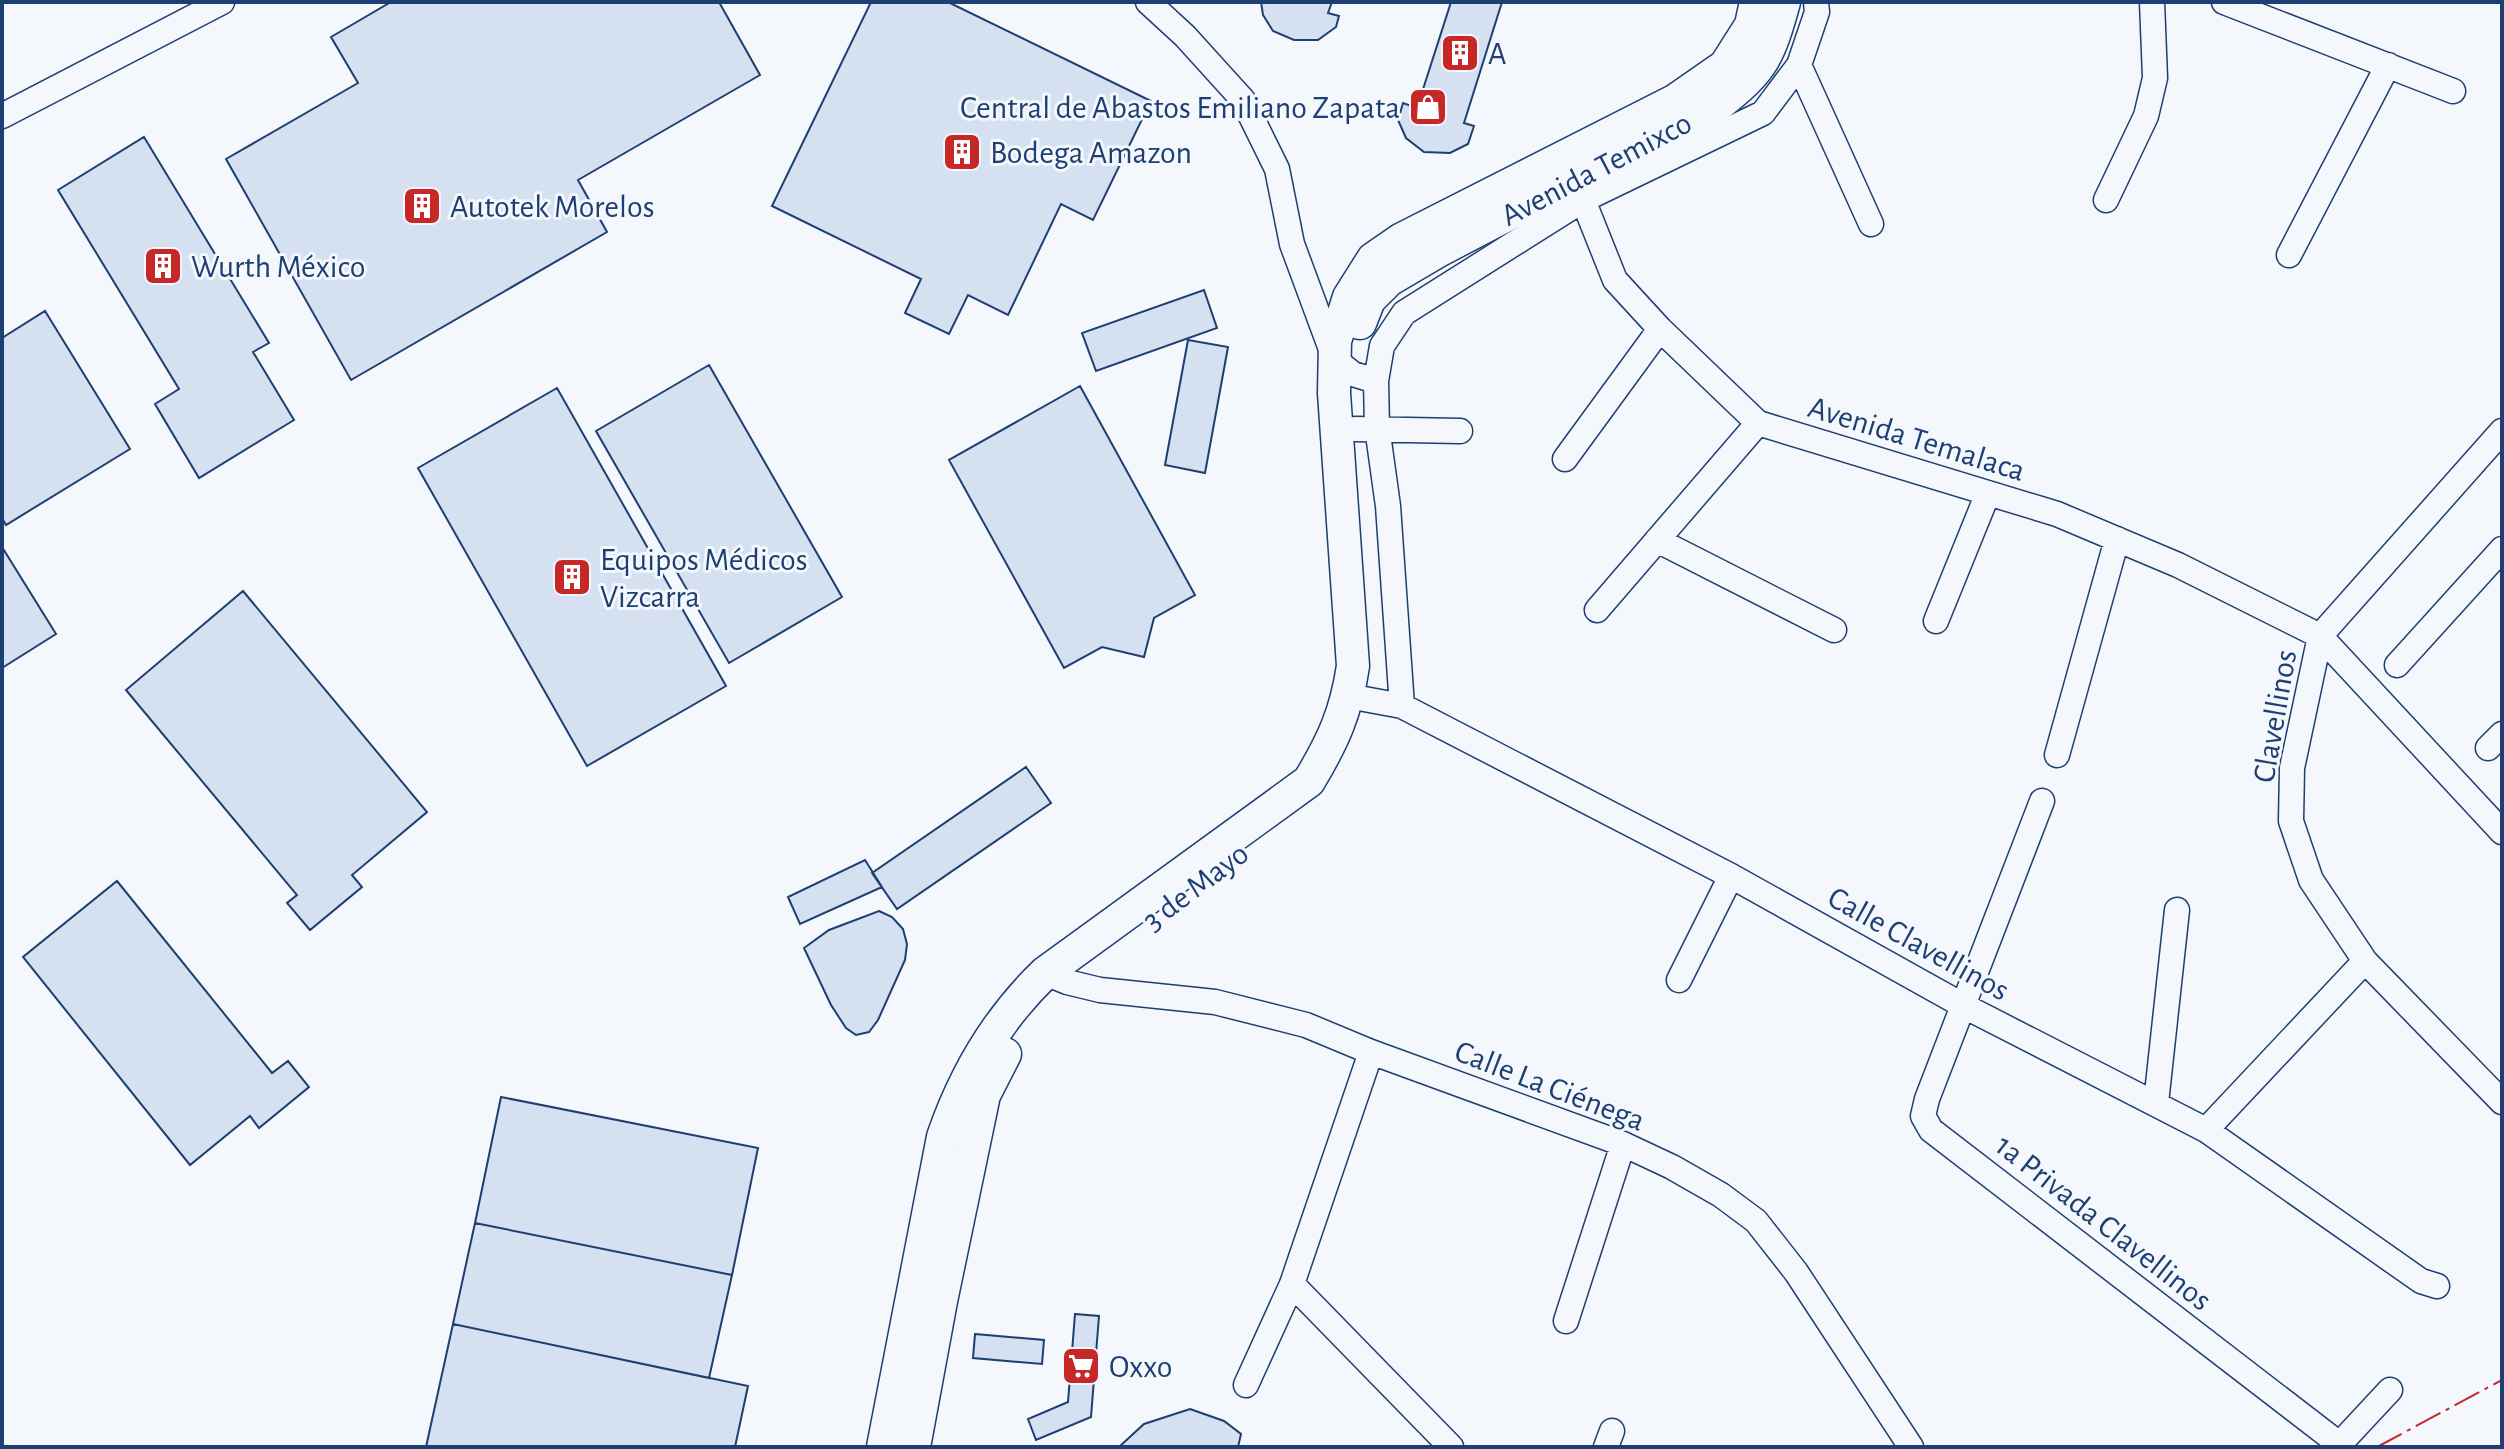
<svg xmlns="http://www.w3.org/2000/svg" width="2504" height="1449" viewBox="0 0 2504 1449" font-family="'Alegreya Sans',sans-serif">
<rect width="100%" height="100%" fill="#f4f7fb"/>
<path fill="#d5e0f0" stroke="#1d3f73" stroke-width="2" d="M 391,2 L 719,2 L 760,75 L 578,180 L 607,232 L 351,380 L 226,159 L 358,83 L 331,37 Z
M 871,2 L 948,2 L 1151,101 L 1093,220 L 1061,204 L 1008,315 L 968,295 L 949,334 L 905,313 L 921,279 L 772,206 Z
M 1261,2 L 1332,2 L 1328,13 L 1339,16 L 1336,27 L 1318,40 L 1294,40 L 1273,31 L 1263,15 Z
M 1451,2 L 1502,2 L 1464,123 L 1474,126 L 1468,144 L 1450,153 L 1424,152 L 1406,138 L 1398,120 L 1403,103 L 1417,108 Z
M 144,137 L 269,343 L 253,352 L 294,420 L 199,478 L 155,404 L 179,389 L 58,190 Z
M 1204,290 L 1217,328 L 1096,371 L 1082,333 Z
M 45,311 L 130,449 L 6,525 L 2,518 L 2,338 Z
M 1188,340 L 1228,347 L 1205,473 L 1165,465 Z
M 709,365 L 842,597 L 729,663 L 596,431 Z
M 1080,386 L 1195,595 L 1154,618 L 1144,657 L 1102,647 L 1064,668 L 949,460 Z
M 557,388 L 726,686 L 587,766 L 418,468 Z
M 2,547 L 56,634 L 2,668 Z
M 243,591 L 427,812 L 352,875 L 362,887 L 310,930 L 287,903 L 297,895 L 126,690 Z
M 1026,767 L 1051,803 L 897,909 L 872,873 Z
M 865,860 L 882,887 L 800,924 L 788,897 Z
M 117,881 L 272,1073 L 288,1061 L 309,1087 L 259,1128 L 250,1116 L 190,1165 L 23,957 Z
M 879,911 L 892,917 L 903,929 L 907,944 L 905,960 L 878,1020 L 869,1032 L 856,1035 L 846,1028 L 831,1005 L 804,948 L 829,930 Z
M 501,1097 L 758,1148 L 732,1275 L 475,1223 Z
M 475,1223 L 732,1275 L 709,1378 L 453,1324 Z
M 1075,1314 L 1099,1316 L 1091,1417 L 1036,1440 L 1028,1419 L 1068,1402 Z
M 453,1324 L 748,1386 L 735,1447 L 426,1447 Z
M 975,1334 L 1044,1340 L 1042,1364 L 973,1358 Z
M 1190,1409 L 1224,1421 L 1241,1434 L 1238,1447 L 1119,1447 L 1144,1424 Z"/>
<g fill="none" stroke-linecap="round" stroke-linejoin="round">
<defs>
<path id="minor" d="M 1148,2 L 1185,36 L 1243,100 L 1277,169 L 1292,244 L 1335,360 L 1353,374 L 1376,381
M 2224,2 L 2453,91
M 1799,65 L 1871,224
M 2,116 L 222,2
M 1583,200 L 1615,280 L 1660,329 L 1758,423 L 2057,514 L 2178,565 L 2320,636 L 2502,832
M 2106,200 L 2146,116 L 2155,78 L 2152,2
M 2289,255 L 2388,65
M 1355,429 L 1460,431
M 2502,431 L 2320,636 L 2292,768 L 2291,821 L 2311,880 L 2365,961 L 2502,1102
M 1565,459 L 1660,329
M 1657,540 L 1834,630
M 1597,610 L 1758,423
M 1936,621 L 1988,493
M 2397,665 L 2502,549
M 1348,696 L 1402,706 L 1731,876 L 1964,1006 L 2206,1130 L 2421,1281 L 2437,1286
M 1402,706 L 1388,506 L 1377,427 L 1376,381 L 1382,346 L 1404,313 L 1583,200 L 1763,113 L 1799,65 L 1817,12 L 1816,2
M 2488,748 L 2502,734
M 2057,755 L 2117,539
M 2042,801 L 1927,1099 L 1923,1116 L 1931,1130 L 2343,1447
M 1045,973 L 1067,982 L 1100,990 L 1215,1002 L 1306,1025 L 1371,1052 L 1623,1144 L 1672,1167 L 1721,1195 L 1756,1221 L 1796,1272 L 1911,1447
M 1679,980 L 1731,876
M 2156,1103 L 2177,910
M 2206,1130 L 2365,961
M 1292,1284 L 1451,1447
M 1566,1321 L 1623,1144
M 1246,1385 L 1292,1284 L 1371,1052
M 1606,1447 L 1612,1431
M 2337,1447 L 2390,1390"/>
<g id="major">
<path id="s1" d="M 1360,323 L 1369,300 L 1389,280 L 1440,250 L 1719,104 C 1764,69 1769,56 1784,2"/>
<path d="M 883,1447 L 943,1137 C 964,1076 998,1018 1045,973 L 1309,781 C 1333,741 1346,713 1353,666 L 1334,393 L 1335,341 L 1349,297 L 1373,259 L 1402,239 L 1676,100 L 1725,66 L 1751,25 L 1756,2"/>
<path d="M 914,1447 L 941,1301 L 984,1095 L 1005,1054"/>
</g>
</defs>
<use href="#minor" stroke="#1d3f73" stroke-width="27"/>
<use href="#major" stroke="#1d3f73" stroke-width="35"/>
<use href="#minor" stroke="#f4f7fb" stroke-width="24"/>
<use href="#major" stroke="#f4f7fb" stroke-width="32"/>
<path stroke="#c62828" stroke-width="2" stroke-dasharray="28 6 4 6" stroke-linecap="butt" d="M 2377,1447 L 2502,1380"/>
</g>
<defs>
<symbol id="building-square" viewBox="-11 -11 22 22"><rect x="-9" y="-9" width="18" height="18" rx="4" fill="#c62828" stroke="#f4f7fb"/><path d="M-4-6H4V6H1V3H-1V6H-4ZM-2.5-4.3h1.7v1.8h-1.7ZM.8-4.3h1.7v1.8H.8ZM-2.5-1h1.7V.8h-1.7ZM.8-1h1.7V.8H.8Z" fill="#fff"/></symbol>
<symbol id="shop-square" viewBox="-11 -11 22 22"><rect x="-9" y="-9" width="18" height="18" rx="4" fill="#c62828" stroke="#f4f7fb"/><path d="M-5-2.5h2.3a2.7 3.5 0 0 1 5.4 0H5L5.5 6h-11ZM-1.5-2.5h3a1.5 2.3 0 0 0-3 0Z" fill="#fff"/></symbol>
<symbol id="supermarket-square" viewBox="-11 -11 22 22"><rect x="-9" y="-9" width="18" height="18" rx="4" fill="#c62828" stroke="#f4f7fb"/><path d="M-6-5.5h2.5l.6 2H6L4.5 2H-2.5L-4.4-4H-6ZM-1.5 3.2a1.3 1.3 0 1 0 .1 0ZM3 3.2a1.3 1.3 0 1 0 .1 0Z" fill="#fff"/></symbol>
</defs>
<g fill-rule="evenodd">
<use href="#building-square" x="1438" y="31" width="44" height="44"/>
<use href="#shop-square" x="1406" y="85" width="44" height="44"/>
<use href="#building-square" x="940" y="130" width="44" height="44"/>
<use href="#building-square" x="400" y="184" width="44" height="44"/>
<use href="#building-square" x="141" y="244" width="44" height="44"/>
<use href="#building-square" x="550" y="555" width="44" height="44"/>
<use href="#supermarket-square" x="1059" y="1344" width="44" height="44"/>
</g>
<g text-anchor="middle" stroke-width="6" stroke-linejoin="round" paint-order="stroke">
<g font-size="32" fill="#1d3f73" stroke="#f4f7fb" text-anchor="start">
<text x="1488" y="64">A</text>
<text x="1400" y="118" text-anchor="end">Central de Abastos Emiliano Zapata</text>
<text x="990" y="163">Bodega Amazon</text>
<text x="450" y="217">Autotek Morelos</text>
<text x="191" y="277">Wurth México</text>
<text x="600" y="570">Equipos Médicos<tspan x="600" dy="37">Vizcarra</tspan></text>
<text x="1109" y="1377">Oxxo</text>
</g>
<g font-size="32" fill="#1d3f73" stroke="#f4f7fb">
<text dy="11" stroke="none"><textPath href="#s1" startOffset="288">Avenida Temixco</textPath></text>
<text transform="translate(1917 438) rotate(17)" y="11">Avenida Temalaca</text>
<text transform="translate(2274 716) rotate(-80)" y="11">Clavellinos</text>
<text transform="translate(1195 886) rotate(-37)" y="11">3 de Mayo</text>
<text transform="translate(1919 943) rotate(29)" y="11">Calle Clavellinos</text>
<text transform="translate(1550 1085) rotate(21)" y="11">Calle La Ciénega</text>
<text transform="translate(2104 1222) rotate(38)" y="11">1a Privada Clavellinos</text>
</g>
</g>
<rect width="2504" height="1449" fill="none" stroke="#1d3f73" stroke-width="8"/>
</svg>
